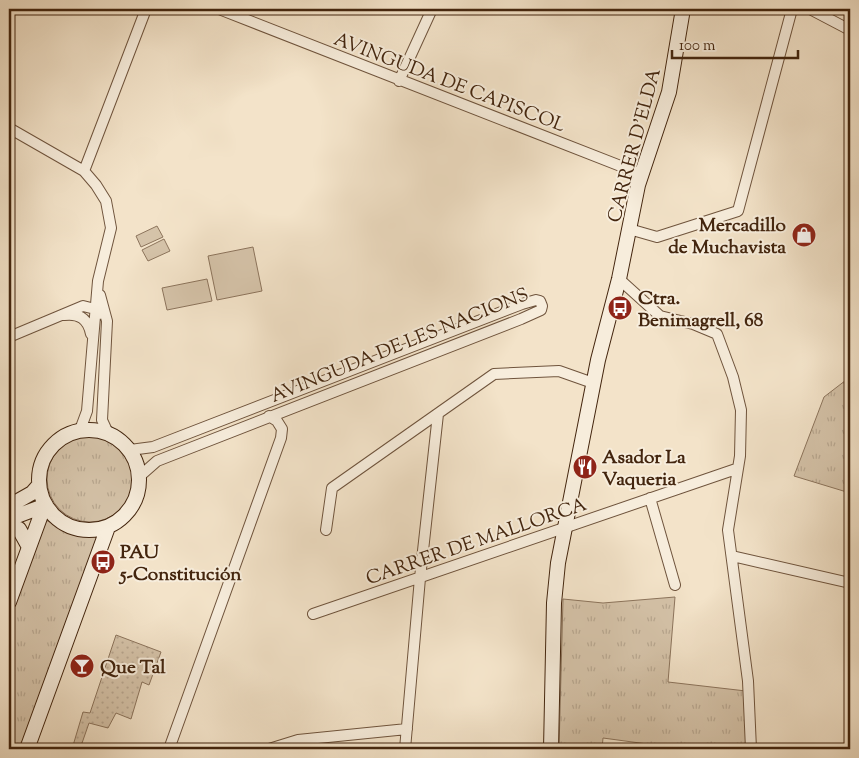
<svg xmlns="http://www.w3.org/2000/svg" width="859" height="758" viewBox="0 0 859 758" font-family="'Sorts Mill Goudy',serif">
<defs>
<pattern id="grass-tufts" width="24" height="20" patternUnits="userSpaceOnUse" patternTransform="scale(1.25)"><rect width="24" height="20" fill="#d5c3a9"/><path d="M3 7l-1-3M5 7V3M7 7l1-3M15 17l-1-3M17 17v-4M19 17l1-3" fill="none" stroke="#b8a790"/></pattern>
<pattern id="garden-dots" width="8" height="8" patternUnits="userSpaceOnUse" patternTransform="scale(1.25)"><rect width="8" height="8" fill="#d5c3a9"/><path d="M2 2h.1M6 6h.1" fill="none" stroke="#b8a790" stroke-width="1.8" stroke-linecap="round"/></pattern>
</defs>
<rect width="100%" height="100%" fill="#f3e3c9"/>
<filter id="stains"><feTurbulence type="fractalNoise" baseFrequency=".004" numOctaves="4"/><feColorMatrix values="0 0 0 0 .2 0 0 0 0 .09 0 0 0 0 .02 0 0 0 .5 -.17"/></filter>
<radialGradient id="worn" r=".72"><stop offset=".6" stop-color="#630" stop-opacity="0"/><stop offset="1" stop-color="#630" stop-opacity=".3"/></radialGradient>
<path fill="url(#grass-tufts)" stroke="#8c745c" d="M 850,377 L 850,493 L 794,476 L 824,397 Z
M47 479a43 43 0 1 1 86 0a43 43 0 1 1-86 0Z
M 46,520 L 65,530 L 100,534 L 21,749 L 9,749 L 9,620 Z
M 675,597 L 668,682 L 746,691 L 748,749 L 684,749 L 603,738 L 602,749 L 559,749 L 563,599 L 603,603 Z"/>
<path fill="url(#garden-dots)" stroke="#8c745c" d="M 116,635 L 161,652 L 149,685 L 142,682 L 131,719 L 116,713 L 108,728 L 89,723 L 81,746 L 88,749 L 72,749 L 83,712 L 90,713 Z"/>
<path fill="#d5c3a9" stroke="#8c745c" d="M 157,226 L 163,237 L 141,247 L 136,236 Z
M 164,239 L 170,251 L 148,261 L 142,250 Z
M 253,247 L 262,291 L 217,300 L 208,256 Z
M 207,279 L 212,301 L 167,310 L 162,288 Z"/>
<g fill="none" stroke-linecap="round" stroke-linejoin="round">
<defs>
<path id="street" d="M 219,9 L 641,174
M 810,9 L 850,30
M 399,81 L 432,9
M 9,128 L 84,171 L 96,185 L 106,201 L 111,228 L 98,281 L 87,411 L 80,430
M 84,171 L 146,9
M 629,229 L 657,237 L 738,211 L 792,9
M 619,279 L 660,316 L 693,324 L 717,334 L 733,377 L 741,410 L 740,456 L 728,530 L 748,681 L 751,749
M 100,295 L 107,321 L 102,420 L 108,433
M 64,315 C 79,313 88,319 91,334
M 9,337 L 83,306 L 95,309 L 99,314
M 130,450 L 153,447 L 522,304 L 536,300 L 540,301 L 542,306 L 541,310 L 521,319 L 157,461 L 140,476
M 650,498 L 675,585
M 326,530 L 332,488 L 494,374 L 559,371 L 593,383
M 732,556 L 850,583
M 313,614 L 736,469
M 169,749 L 281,438 L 282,429 L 277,421 L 269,416
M 269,749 L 298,740 L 407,729
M 405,749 L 420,578 L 438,414"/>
<path id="secondary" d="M39 480a50 50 0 1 1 100 0a50 50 0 1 1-100 0Z
M 9,506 L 32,493 L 39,485
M 9,519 L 46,505
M 9,524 L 19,529 L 29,547
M 9,602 L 42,512 L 46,506
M 27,749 L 108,527
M 551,749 L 554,603 L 558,563 L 598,360 L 619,279 L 638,185 L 669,92 L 683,9"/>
</defs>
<use href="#street" stroke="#6f543d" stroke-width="12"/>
<use href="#secondary" stroke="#43250e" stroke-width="16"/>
<use href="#street" stroke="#f7eddc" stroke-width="10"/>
<use href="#secondary" stroke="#f7eddc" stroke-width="14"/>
</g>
<defs>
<symbol id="shop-disc" viewBox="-11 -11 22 22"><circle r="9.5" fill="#8f2418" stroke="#f7eddc"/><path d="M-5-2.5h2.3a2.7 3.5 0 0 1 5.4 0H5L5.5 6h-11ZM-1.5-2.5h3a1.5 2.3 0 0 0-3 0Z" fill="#fff"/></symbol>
<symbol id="bus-disc" viewBox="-11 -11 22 22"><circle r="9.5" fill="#8f2418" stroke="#f7eddc"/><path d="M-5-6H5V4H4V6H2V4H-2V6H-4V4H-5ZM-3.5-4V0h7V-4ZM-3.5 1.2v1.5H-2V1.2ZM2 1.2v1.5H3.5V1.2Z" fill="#fff"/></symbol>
<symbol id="restaurant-disc" viewBox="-11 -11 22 22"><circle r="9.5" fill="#8f2418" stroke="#f7eddc"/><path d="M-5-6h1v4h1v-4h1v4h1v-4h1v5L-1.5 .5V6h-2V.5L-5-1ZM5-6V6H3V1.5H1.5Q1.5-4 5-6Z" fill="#fff"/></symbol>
<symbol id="bar-disc" viewBox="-11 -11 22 22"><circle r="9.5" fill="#8f2418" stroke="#f7eddc"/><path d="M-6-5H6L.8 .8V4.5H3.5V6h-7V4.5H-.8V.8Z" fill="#fff"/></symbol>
</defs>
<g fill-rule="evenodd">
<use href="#shop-disc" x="790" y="221" width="28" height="28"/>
<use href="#bus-disc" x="606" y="294" width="28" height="28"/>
<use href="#restaurant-disc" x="571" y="453" width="28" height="28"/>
<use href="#bus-disc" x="89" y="548" width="28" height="28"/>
<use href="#bar-disc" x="68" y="652" width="28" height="28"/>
</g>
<g text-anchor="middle" stroke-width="4" stroke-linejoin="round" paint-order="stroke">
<g font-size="19" fill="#43250e" stroke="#f7eddc">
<text transform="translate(450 81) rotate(21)" y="7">AVINGUDA DE CAPISCOL</text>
<text transform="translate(633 145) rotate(-75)" y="7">CARRER D'ELDA</text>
<text transform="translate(399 344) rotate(-22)" y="7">AVINGUDA DE LES NACIONS</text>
<text transform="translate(476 540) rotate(-19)" y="7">CARRER DE MALLORCA</text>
</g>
<g font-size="19" font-weight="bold" fill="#43250e" stroke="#f7eddc" text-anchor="start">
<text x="786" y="231" text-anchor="end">Mercadillo<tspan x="786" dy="22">de Muchavista</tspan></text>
<text x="638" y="304">Ctra.<tspan x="638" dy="22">Benimagrell, 68</tspan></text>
<text x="602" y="463">Asador La<tspan x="602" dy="22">Vaqueria</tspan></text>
<text x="120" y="558">PAU<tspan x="120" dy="22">5-Constitución</tspan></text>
<text x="100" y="673">Que Tal</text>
</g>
</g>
<rect width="859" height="758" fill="none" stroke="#f3e3c9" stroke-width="30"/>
<rect x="10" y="10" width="839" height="738" fill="none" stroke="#43250e" stroke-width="2.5"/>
<rect x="15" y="15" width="829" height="728" fill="none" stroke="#43250e"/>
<path d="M672 50v8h126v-8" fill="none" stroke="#43250e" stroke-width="2.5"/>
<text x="679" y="50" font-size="15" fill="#43250e" stroke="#f7eddc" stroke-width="4" paint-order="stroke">100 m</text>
<rect width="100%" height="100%" filter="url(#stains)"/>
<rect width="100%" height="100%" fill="url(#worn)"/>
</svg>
